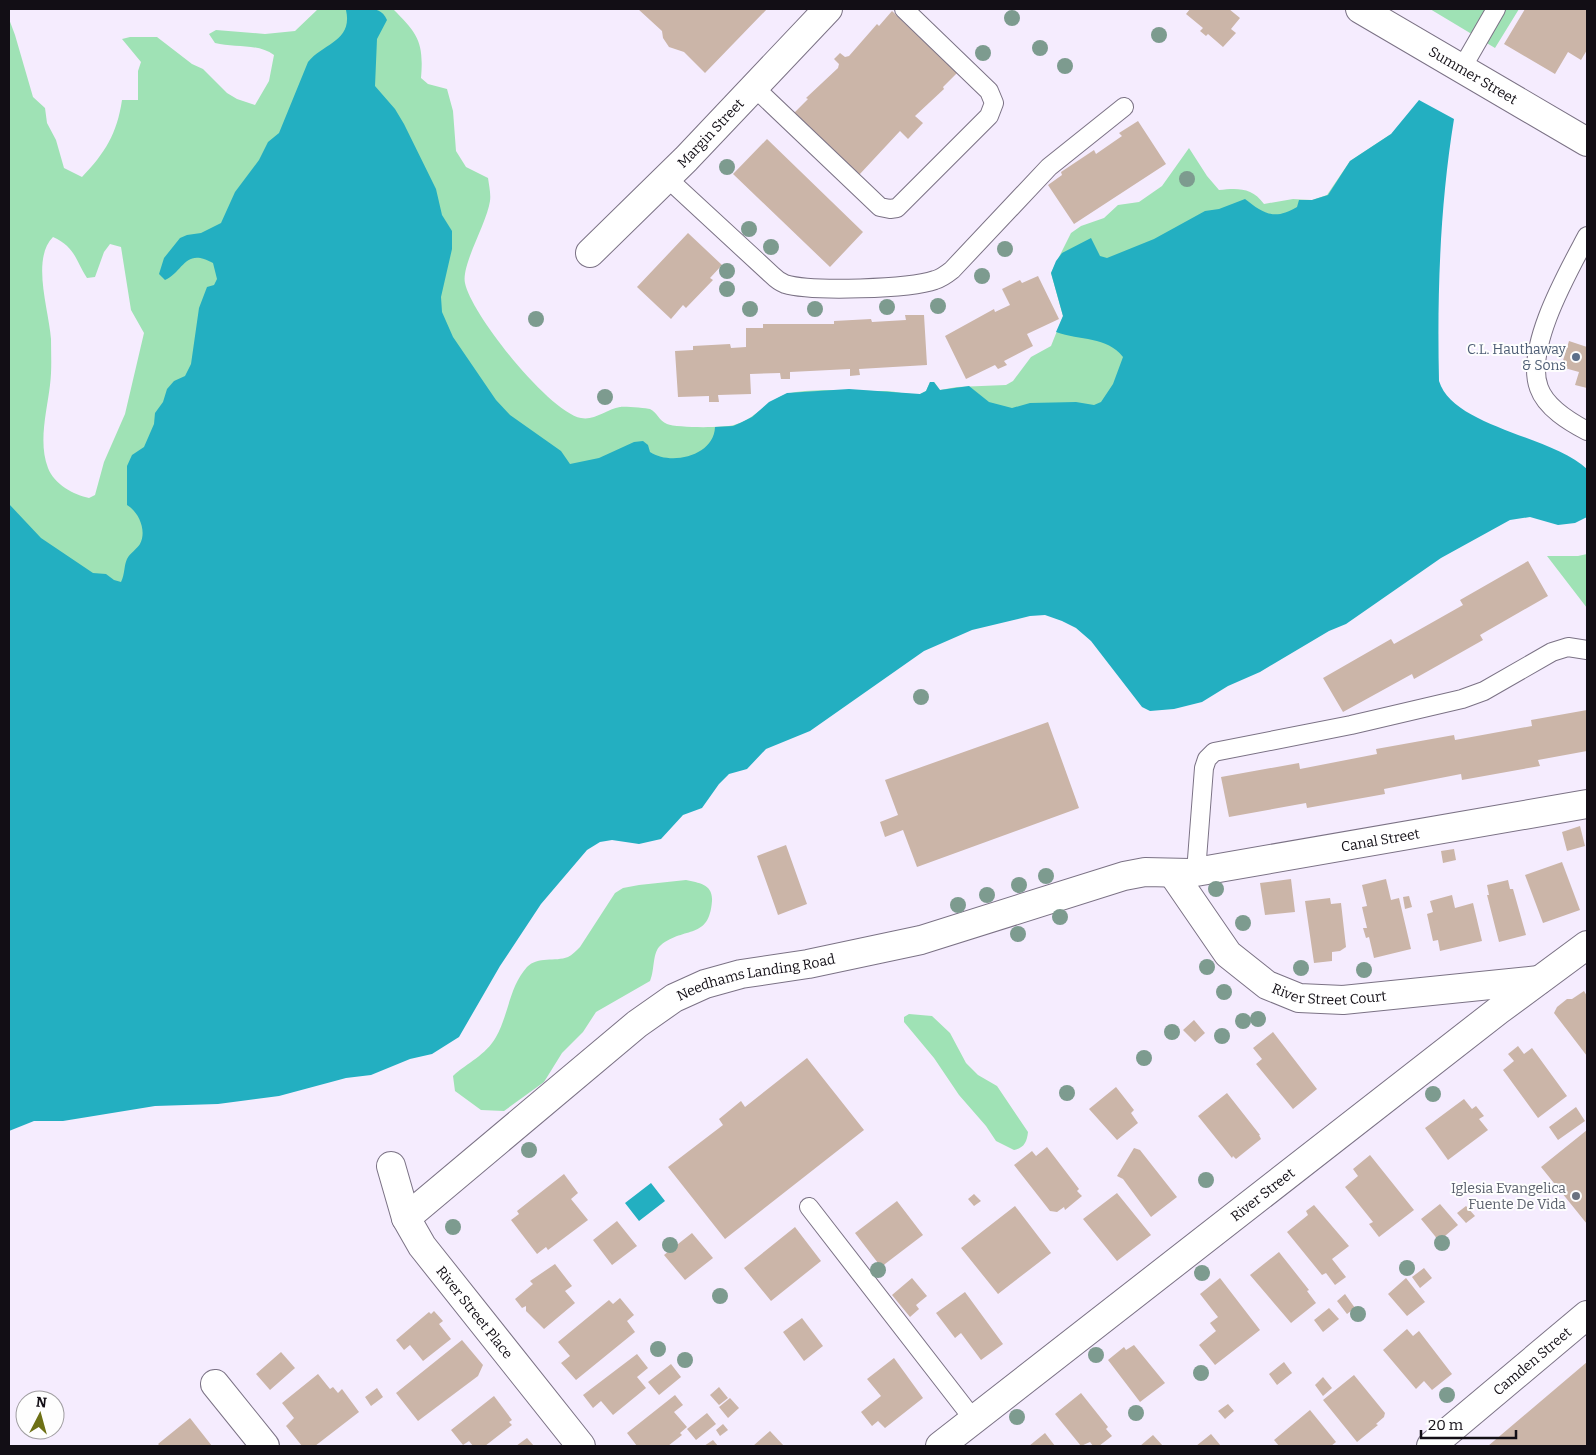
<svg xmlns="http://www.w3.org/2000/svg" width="1596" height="1455" viewBox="0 0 1596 1455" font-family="Bitter,serif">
<rect width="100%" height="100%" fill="#f5ecfe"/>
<path fill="#9fe2b5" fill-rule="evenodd" d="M 318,9 L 393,9 C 418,34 424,42 421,78 L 428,84 L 447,89 L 453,111 L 456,151 L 466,167 L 488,178 C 489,185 491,194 490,201 C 487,223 461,265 465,283 C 471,314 549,412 581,418 C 594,421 607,409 620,407 C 623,406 646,408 650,409 C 657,412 659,421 667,424 C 677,428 723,428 734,425 C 758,419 770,395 796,392 C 826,388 857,391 887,391 C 898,392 909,395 920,394 L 926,391 L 930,382 L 934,382 L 940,390 L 957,387 L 1006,385 L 1013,381 L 1031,357 L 1051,346 L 1063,316 L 1051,273 L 1071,233 L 1081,226 L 1104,218 L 1118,205 L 1139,202 L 1162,186 L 1189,148 L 1207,176 L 1219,190 C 1237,188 1252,187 1264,204 L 1293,199 L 1312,200 L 1327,195 L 1350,161 L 1391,134 L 1146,559 L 9,960 L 9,19 L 15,35 L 33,97 L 45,108 L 47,123 L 56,140 L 64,168 L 82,177 C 105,153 117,134 122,100 L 138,100 L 138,71 L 141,62 L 122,39 L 130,37 L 157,37 L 192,64 L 203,69 L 227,93 L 237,99 L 255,105 L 269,81 L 274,55 C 258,43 234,48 215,43 L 209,34 L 216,30 L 265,34 L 295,31 ZM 53,237 C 75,247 75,259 87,278 L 95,277 L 104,252 L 110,244 L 121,247 L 131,310 L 144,333 L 125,414 L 104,462 L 95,495 L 89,498 C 74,495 54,484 48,468 C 38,442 47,411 50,385 C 52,370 51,354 51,339 C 49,310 31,259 53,237 Z
M 1430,9 L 1519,9 L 1495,48 Z
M 1587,554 L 1587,608 L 1547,556 L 1578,556 Z
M 686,880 C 699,883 713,884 712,901 C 709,940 685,926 661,945 C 652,952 655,970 650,981 L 596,1012 L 583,1032 L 562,1053 L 544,1082 L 504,1111 L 481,1110 L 455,1091 L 453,1076 C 467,1063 486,1055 496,1037 C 509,1014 509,987 527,967 C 538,956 555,962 568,957 C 572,955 576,951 580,947 L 615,893 L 623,888 L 639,885 Z
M 909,1014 L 932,1016 L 950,1033 L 966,1063 L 978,1075 L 997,1086 L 1028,1132 C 1027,1142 1024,1148 1014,1150 L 996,1141 L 986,1126 L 959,1095 L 934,1058 L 904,1022 L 904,1017 Z"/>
<path fill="#23afc1" d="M 351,9 C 364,9 381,5 387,20 L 377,39 L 375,86 L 395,109 L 404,124 L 436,189 L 442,215 L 452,231 L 452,249 L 441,297 L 442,312 L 453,337 L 496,400 L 510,415 L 561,451 L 570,464 L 599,458 L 634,442 L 643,441 L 648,445 L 650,452 C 671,466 714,456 715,427 L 733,426 L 740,423 L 752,417 L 769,402 L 787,393 L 849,389 L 920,394 L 926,391 L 930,382 L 934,382 L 940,390 L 969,386 L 989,402 L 1012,408 L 1030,403 L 1076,402 L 1094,405 L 1101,402 L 1113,384 L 1123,357 C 1107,336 1080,341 1056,332 L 1063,316 L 1051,273 L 1056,261 L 1062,253 L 1091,238 L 1100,256 L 1107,258 L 1154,239 L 1205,211 L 1219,209 L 1245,199 C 1263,213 1274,221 1297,207 L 1299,200 L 1312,200 L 1328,195 L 1350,161 L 1391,134 L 1419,100 L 1454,119 C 1440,205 1437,294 1439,381 C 1453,427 1552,436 1587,469 L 1587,517 L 1575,523 L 1558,525 L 1530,517 L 1510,520 L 1441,558 L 1346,624 L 1329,631 L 1260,672 L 1228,686 L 1202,702 L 1174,709 L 1150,711 L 1142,707 L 1091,641 L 1076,628 L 1062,621 L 1045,615 L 1030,616 L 972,630 L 924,651 L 810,731 L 766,749 L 747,769 L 729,774 L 719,784 L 702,808 L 683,815 L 661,839 L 639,844 L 612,840 L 600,842 L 587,850 L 541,904 L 500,966 L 459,1037 L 432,1054 L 410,1059 L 371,1075 L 346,1078 L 279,1096 L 218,1104 L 155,1106 L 63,1121 L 34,1121 L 9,1131 L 9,504 L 41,538 L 93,573 L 106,574 L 114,580 L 121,582 C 125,574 124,565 127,559 C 130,553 137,549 140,544 C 147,531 139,512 127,505 L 127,466 L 132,455 L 144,447 L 154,424 L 155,413 L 163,402 L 167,389 L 174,381 L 185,376 L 191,364 L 199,308 L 207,287 L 214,285 L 217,279 L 213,263 C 185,247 184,271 165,280 L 159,274 L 164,258 L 180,238 L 187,235 L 201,233 L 221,223 L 235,192 L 259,160 L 268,142 L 279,133 L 308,62 C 324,43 353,41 346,10 Z
M 651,1183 L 665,1201 L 639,1221 L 625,1203 Z"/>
<path fill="#cbb5a8" d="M 638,9 L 767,9 L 705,73 L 684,52 L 669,47 L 663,38 L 662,31 Z
M 1190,9 L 1229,9 L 1240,18 L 1231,29 L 1236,33 L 1223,47 L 1208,34 L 1206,36 L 1200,31 L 1203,28 L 1186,14 Z
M 1525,9 L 1587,9 L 1587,50 L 1581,60 L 1568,52 L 1555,74 L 1504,44 Z
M 892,11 L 957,73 L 943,87 L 944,89 L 915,116 L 923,123 L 908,139 L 900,131 L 859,175 L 794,113 L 808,99 L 806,98 L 838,68 L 839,64 L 834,59 L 840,53 L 845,57 L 849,56 L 877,24 L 879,26 Z
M 1138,121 L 1166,164 L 1074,224 L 1048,185 L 1062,175 L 1061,172 L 1094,150 L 1096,154 L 1122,136 L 1119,133 Z
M 767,139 L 863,232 L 830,267 L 733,174 Z
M 688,233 L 722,265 L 710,278 L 713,280 L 686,308 L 683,305 L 671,319 L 637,287 Z
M 1038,276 L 1059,319 L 1027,334 L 1033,346 L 1004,361 L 1007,365 L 998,369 L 995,365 L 966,379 L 945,336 L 994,309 L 995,312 L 1010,305 L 1002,289 L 1020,280 L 1022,283 Z
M 905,315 L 924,315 L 927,365 L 859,369 L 860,375 L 850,376 L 850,369 L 790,372 L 790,379 L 781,379 L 780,373 L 750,374 L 751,394 L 718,395 L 719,402 L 709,402 L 709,396 L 678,397 L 675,351 L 693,350 L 693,346 L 730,344 L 731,348 L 746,347 L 746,328 L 763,328 L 763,324 L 834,324 L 834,321 L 871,319 L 872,322 L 906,320 Z
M 1569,341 L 1587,347 L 1587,388 L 1575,385 L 1579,372 L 1561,367 Z
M 1528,561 L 1548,596 L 1480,635 L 1483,640 L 1414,679 L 1412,674 L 1343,712 L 1323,678 L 1391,639 L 1394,644 L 1463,605 L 1460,600 Z
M 1587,710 L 1587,751 L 1538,760 L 1540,766 L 1462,780 L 1461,774 L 1384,789 L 1385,794 L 1307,808 L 1306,803 L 1229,817 L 1221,777 L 1299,763 L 1300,769 L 1377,754 L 1376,749 L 1454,735 L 1455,740 L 1532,726 L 1531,720 Z
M 1048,722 L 1079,808 L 917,867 L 903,830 L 885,837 L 880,822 L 898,815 L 885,780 Z
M 1580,826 L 1585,846 L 1567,851 L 1562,832 Z
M 786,845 L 807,904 L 778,915 L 757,856 Z
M 1454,849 L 1456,860 L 1443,863 L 1441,851 Z
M 1562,862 L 1580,910 L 1543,923 L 1525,875 Z
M 1291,879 L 1295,912 L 1265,915 L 1260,883 Z
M 1386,879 L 1391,900 L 1399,898 L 1411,949 L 1374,958 L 1369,937 L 1366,938 L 1363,928 L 1367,928 L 1362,907 L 1367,906 L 1362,885 Z
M 1508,880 L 1510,889 L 1513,889 L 1526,935 L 1499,942 L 1487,895 L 1489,895 L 1487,885 Z
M 1452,895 L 1455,908 L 1473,903 L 1482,941 L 1440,951 L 1438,940 L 1433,941 L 1427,914 L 1433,912 L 1430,901 Z
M 1409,896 L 1412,907 L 1405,909 L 1403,897 Z
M 1330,898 L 1331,904 L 1341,903 L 1346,947 L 1340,951 L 1332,952 L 1332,961 L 1314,963 L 1305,901 Z
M 1584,991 L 1587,996 L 1587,1056 L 1554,1013 L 1557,1007 L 1567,999 L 1572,999 Z
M 1194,1020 L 1205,1033 L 1195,1042 L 1183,1030 Z
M 1273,1032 L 1317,1089 L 1293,1109 L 1256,1064 L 1262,1059 L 1253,1048 Z
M 1518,1046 L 1524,1054 L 1532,1048 L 1567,1096 L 1538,1118 L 1503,1070 L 1514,1061 L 1508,1054 Z
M 807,1058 L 864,1130 L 725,1239 L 668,1167 L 723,1125 L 719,1119 L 741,1101 L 745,1107 Z
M 1116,1087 L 1134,1110 L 1131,1113 L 1138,1123 L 1117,1140 L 1089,1109 Z
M 1227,1093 L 1260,1135 L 1259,1135 L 1261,1139 L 1236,1159 L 1233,1156 L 1232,1158 L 1198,1116 Z
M 1464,1099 L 1472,1109 L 1476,1106 L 1484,1116 L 1479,1119 L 1488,1130 L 1448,1160 L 1425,1128 Z
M 1576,1107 L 1585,1121 L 1558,1140 L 1549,1127 Z
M 1587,1130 L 1587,1224 L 1541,1167 Z
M 1047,1147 L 1079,1189 L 1077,1191 L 1082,1196 L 1065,1210 L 1064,1207 L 1057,1212 L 1050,1211 L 1014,1165 L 1032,1151 L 1036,1156 Z
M 1134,1148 L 1140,1150 L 1177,1197 L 1151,1217 L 1123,1179 L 1117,1176 Z
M 1370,1155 L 1414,1210 L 1379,1237 L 1369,1224 L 1373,1222 L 1345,1187 L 1358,1176 L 1353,1169 Z
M 564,1174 L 578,1193 L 571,1199 L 588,1220 L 548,1250 L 546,1247 L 537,1254 L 511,1220 L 519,1214 L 517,1211 Z
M 1117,1193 L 1151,1235 L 1117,1261 L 1083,1219 Z
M 974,1194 L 981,1201 L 974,1206 L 968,1199 Z
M 897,1201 L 923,1235 L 881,1267 L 855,1233 Z
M 1440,1204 L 1458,1225 L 1439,1241 L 1421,1219 Z
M 1314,1205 L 1349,1246 L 1332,1259 L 1346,1277 L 1335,1285 L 1326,1273 L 1322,1275 L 1287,1232 L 1308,1215 L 1306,1211 Z
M 1015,1206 L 1051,1253 L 998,1294 L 961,1248 Z
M 1466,1206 L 1475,1216 L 1466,1223 L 1457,1213 Z
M 617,1221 L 637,1246 L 612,1265 L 593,1240 Z
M 795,1227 L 821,1261 L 771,1301 L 744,1268 Z
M 692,1233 L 713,1258 L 685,1280 L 664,1255 Z
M 1279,1252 L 1309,1290 L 1307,1291 L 1316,1303 L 1291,1323 L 1250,1275 Z
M 555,1264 L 572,1286 L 565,1291 L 575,1303 L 544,1329 L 526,1311 L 526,1306 L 522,1308 L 515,1299 L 533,1284 L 530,1281 Z
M 1424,1268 L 1432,1278 L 1420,1288 L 1412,1277 Z
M 912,1278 L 927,1296 L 916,1305 L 919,1309 L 910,1317 L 892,1295 Z
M 1220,1278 L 1260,1330 L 1215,1365 L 1199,1345 L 1216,1331 L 1210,1323 L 1218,1317 L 1200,1294 Z
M 1406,1278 L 1425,1302 L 1407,1316 L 1388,1294 Z
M 965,1292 L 1003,1344 L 981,1360 L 961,1333 L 955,1338 L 936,1313 Z
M 1345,1294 L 1355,1308 L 1347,1314 L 1337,1301 Z
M 620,1298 L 634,1315 L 627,1321 L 635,1332 L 576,1380 L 561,1363 L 570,1356 L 558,1342 L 609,1300 L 613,1304 Z
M 1329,1308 L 1339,1319 L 1323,1332 L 1314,1320 Z
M 434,1311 L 443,1321 L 439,1324 L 451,1339 L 423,1361 L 410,1345 L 404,1350 L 396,1340 L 429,1312 L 431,1314 Z
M 802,1318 L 823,1346 L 804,1361 L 783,1332 Z
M 1407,1329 L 1413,1336 L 1419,1331 L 1452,1374 L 1432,1390 L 1424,1381 L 1416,1389 L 1383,1350 Z
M 462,1340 L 483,1365 L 478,1376 L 418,1421 L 396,1393 Z
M 1134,1345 L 1165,1383 L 1140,1402 L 1108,1360 L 1124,1347 L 1126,1350 Z
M 281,1352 L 295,1368 L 270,1390 L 256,1374 Z
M 637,1354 L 648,1368 L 637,1377 L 646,1388 L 613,1415 L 601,1401 L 593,1408 L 583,1395 Z
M 894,1358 L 923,1398 L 885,1428 L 878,1421 L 872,1426 L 861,1412 L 881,1396 L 867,1379 Z
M 1284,1362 L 1292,1373 L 1277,1385 L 1269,1374 Z
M 1587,1362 L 1587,1446 L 1488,1446 Z
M 671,1364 L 681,1377 L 659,1395 L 648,1382 Z
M 318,1374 L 330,1389 L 333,1387 L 338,1393 L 342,1389 L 359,1412 L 315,1446 L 302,1446 L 286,1426 L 294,1418 L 282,1403 Z
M 1354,1375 L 1385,1413 L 1384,1417 L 1376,1424 L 1378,1425 L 1357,1442 L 1323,1400 Z
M 1323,1377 L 1332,1388 L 1323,1396 L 1315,1385 Z
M 719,1387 L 728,1398 L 719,1405 L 710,1395 Z
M 377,1388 L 383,1397 L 371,1406 L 365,1397 Z
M 1081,1393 L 1108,1427 L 1106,1429 L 1112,1436 L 1099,1446 L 1093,1446 L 1090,1442 L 1081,1446 L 1055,1414 Z
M 675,1395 L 683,1405 L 674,1412 L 687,1427 L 680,1433 L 682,1435 L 668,1446 L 637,1446 L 627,1433 Z
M 494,1396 L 512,1420 L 509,1422 L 512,1425 L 485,1446 L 473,1446 L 469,1441 L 463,1445 L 451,1430 Z
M 730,1398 L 739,1408 L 728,1418 L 719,1407 Z
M 1228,1404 L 1234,1411 L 1225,1419 L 1218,1411 Z
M 1310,1410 L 1336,1442 L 1331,1446 L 1279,1446 L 1274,1440 Z
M 707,1413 L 716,1424 L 696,1440 L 687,1429 Z
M 190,1418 L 212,1446 L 160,1446 L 158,1444 Z
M 723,1424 L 728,1430 L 720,1436 L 716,1430 Z
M 770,1431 L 784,1446 L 753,1446 Z
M 1045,1433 L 1055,1446 L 1029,1446 Z
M 1211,1434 L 1221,1446 L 1196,1446 Z
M 1153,1435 L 1163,1446 L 1140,1446 Z
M 527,1438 L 534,1446 L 516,1446 Z
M 713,1440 L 718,1446 L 704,1446 Z"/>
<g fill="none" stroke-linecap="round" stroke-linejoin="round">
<defs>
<path id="service" d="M 1462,68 L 1496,9
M 754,87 L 880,207 L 890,209 L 897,208 L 989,116 L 994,103 L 989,91 L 904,9
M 667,178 L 772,275 C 776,279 780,282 785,284 C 811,292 910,289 935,280 C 942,278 947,274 952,270 L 1049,167 L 1124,107
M 1587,236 C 1568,272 1524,348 1539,388 C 1546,408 1570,422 1587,431
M 1196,872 L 1204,768 L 1207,759 L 1214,752 L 1351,725 L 1462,699 L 1484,691 L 1552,652 L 1568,647 L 1587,650
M 809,1207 L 974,1420"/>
<g id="minor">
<path id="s1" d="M 590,253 L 686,159 L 828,9"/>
<path id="s2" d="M 1173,874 L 1228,954 L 1267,985 L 1299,998 L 1343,1000 L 1539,980"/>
<path id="s3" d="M 391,1166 L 406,1218 L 422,1246 L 581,1446"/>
<path id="s4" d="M 406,1218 L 637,1024 L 674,998 L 705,984 L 741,974 L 808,964 L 921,940 L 1124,876 L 1145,872 L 1190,873 L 1587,804"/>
<path d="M 215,1384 L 265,1446"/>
<path id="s5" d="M 940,1446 L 1499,1010 L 1587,945"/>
<path id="s6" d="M 1431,1446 L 1587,1315"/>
</g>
<g id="secondary">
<path id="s7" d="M 1360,9 L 1587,142"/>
</g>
</defs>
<use href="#service" stroke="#7b7285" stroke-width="20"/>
<use href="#minor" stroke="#7b7285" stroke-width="30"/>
<use href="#secondary" stroke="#7b7285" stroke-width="30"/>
<use href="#service" stroke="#fff" stroke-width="18"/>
<use href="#minor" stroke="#fff" stroke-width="28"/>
<use href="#secondary" stroke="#fff" stroke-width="28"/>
</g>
<g fill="#7d9b8f">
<circle cx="1012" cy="18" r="8"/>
<circle cx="1159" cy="35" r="8"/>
<circle cx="1040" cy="48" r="8"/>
<circle cx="983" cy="53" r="8"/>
<circle cx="1065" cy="66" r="8"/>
<circle cx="727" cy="167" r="8"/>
<circle cx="1187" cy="179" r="8"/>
<circle cx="749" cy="229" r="8"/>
<circle cx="771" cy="247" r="8"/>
<circle cx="1005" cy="249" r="8"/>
<circle cx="727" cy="271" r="8"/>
<circle cx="982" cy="276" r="8"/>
<circle cx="727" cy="289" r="8"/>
<circle cx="938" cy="306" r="8"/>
<circle cx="887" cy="307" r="8"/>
<circle cx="750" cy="309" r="8"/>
<circle cx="815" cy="309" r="8"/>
<circle cx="536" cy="319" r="8"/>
<circle cx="605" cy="397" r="8"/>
<circle cx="921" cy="697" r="8"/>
<circle cx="1046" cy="876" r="8"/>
<circle cx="1019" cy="885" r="8"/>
<circle cx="1216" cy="889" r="8"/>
<circle cx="987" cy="895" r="8"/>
<circle cx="958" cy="905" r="8"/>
<circle cx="1060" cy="917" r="8"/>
<circle cx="1243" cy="923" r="8"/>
<circle cx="1018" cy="934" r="8"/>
<circle cx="1207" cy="967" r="8"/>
<circle cx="1301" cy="968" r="8"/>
<circle cx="1364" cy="970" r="8"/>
<circle cx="1224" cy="992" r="8"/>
<circle cx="1258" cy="1019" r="8"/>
<circle cx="1243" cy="1021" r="8"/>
<circle cx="1172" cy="1032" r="8"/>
<circle cx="1222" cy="1036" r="8"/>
<circle cx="1144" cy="1058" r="8"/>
<circle cx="1067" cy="1093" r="8"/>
<circle cx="1433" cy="1094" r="8"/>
<circle cx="529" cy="1150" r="8"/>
<circle cx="1206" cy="1180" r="8"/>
<circle cx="453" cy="1227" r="8"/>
<circle cx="1442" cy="1243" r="8"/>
<circle cx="670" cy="1245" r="8"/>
<circle cx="1407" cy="1268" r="8"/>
<circle cx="878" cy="1270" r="8"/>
<circle cx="1202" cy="1273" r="8"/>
<circle cx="720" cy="1296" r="8"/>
<circle cx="1358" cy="1314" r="8"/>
<circle cx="658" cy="1349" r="8"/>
<circle cx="1096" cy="1355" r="8"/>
<circle cx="685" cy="1360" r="8"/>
<circle cx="1201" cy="1373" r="8"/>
<circle cx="1447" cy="1395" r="8"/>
<circle cx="1136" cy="1413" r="8"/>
<circle cx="1017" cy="1417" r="8"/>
</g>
<circle fill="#5c6f8a" stroke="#fefefe" stroke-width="2" cx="1576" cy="357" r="5"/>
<circle fill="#6b7280" stroke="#fefefe" stroke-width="2" cx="1576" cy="1196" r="5"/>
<g text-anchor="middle" stroke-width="4" stroke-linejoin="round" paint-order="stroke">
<g font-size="14" fill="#120e15" stroke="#fefefe">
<text dy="5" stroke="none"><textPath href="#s7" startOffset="131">Summer Street</textPath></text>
<text dy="5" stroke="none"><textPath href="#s1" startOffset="170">Margin Street</textPath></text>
<text dy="5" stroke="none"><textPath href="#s4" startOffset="1074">Canal Street</textPath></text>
<text dy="5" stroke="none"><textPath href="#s4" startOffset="432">Needhams Landing Road</textPath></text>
<text dy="5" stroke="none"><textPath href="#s2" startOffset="211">River Street Court</textPath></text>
<text dy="5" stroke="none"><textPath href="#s5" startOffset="409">River Street</textPath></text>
<text dy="5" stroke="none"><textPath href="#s3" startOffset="171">River Street Place</textPath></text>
<text dy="5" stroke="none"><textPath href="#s6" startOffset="132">Camden Street</textPath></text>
</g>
<g font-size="14" fill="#4e5e75" stroke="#fefefe" text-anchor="end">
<text x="1566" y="354">C.L. Hauthaway<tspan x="1566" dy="16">&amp; Sons</tspan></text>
</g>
<g font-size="14" fill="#5b616d" stroke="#fefefe" text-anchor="end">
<text x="1566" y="1193">Iglesia Evangelica<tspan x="1566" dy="16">Fuente De Vida</tspan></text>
</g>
</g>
<rect width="1596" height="1455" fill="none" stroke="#120e15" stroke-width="20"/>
<g transform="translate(40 1415) rotate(6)"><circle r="24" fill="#fefefe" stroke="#a09ea1"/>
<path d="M0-4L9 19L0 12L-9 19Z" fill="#6d7015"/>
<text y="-8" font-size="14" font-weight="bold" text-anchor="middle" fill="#120e15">N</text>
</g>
<path d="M1421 1430v8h95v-8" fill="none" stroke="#120e15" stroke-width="2.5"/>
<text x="1428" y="1430" font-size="15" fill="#120e15" stroke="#fefefe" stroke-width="4" paint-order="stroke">20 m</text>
</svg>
